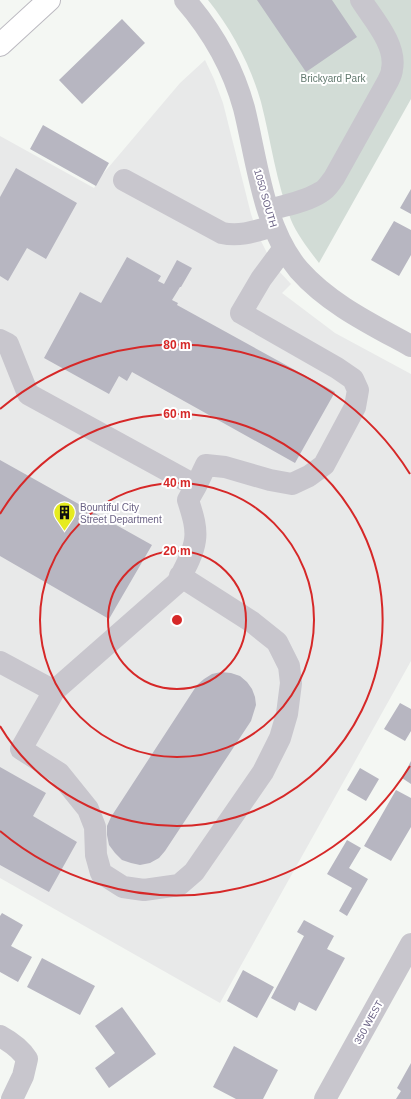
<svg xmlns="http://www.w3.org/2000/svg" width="411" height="1099" viewBox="0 0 411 1099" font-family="Arial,sans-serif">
<rect width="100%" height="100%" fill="#f4f7f3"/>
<path fill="#e8e9e9" d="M 205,60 L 214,79 L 223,103 L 251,214 L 258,235 L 267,253 L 276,268 L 291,284 L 282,293 L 335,333 L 411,374 L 411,661 L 220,1003 L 0,878 L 0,136 L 94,188 L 102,175 L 180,83 Z"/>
<path fill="#d2dcd6" d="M 208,0 L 411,0 L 411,99 L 319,263 C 309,250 298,236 291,220 C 276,182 271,141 261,102 C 250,64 232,30 208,0 Z"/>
<path fill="#b7b6c1" d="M 257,0 L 332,0 L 357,37 L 306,72 Z
M 122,19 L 145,43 L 82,104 L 59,80 Z
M 43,125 L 109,163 L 96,186 L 30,149 Z
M 16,168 L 77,203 L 46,259 L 27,248 L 8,281 L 0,276 L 0,197 Z
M 411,189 L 411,214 L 400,208 Z
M 394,221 L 411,230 L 411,255 L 399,276 L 371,260 Z
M 127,257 L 161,276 L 158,281 L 164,284 L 177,260 L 192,268 L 181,287 L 180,287 L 172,300 L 178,303 L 177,305 L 335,392 L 295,463 L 132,372 L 127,381 L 119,376 L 109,394 L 44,358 L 80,292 L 101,303 Z
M 0,460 L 152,545 L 109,619 L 0,556 Z
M 221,672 L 231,673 L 240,676 L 247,682 L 252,689 L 255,697 L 256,705 L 251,721 L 165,851 L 159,858 L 150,863 L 140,865 L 131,863 L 122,860 L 115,853 L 109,845 L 107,835 L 107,826 L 111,817 L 197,685 L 204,679 L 212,674 Z
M 400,703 L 411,709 L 411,731 L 405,741 L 384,729 Z
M 411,761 L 411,784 L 402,778 Z
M 0,767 L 46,793 L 33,816 L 77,842 L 49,892 L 0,865 Z
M 360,768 L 379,779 L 366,801 L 347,790 Z
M 396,790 L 411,798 L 411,827 L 391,861 L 364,846 Z
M 347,840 L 361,848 L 349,868 L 368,879 L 347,916 L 339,911 L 352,888 L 327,874 Z
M 2,913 L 23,925 L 11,946 L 32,957 L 18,982 L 0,972 L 0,916 Z
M 304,920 L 334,936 L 327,949 L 345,958 L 316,1011 L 299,1002 L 295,1011 L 271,998 L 304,936 L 297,932 Z
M 42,958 L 95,986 L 80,1015 L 27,987 Z
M 243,970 L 274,987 L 257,1018 L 227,1001 Z
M 122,1007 L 156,1054 L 109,1088 L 95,1068 L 115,1053 L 95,1026 Z
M 234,1046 L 278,1070 L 263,1099 L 236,1099 L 213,1087 Z
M 411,1063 L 411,1099 L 396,1099 L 401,1091 L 397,1088 Z"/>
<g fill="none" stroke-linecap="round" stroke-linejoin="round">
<defs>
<path id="major" d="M 0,45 L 49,0"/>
</defs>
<use href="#major" stroke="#bbb9c0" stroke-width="24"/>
<path stroke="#c8c6cd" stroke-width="22" d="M 185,0 C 212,31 233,68 244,108 C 257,160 263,228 299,270 C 329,304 371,324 411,346
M 124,180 L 222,233 C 240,237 256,231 273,226
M 269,210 C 285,205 306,202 321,192 C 327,189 330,183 334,178 L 388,81 C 390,77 392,73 392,69 C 397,45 373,19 361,0
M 0,340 L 8,344 L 28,394 L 196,486 L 188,500 C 192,513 197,527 195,540 C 193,555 184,570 177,583 L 54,691 L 21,749 L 59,773 L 88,809 L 95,827 L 96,855 L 101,873 L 123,887 L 144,890 L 179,885 L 194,872 L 263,772 L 280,738 L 287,714 L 291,683 L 289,666 L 277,642 L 252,622 L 180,576
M 196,486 L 206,465 L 225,467 L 270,480 L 292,484 L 309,476 L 324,465 L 355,407 L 358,390 L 353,379 L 337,368 L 241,313 L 261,279 L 284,248
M 0,662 L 54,691
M 0,1036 C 11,1042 20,1048 27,1059 L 23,1076 L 12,1099
M 325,1099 L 411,944"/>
<use href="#major" stroke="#fff" stroke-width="22"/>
</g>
<g fill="none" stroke="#d62828" stroke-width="2">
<circle cx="177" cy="620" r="69"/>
<circle cx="177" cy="620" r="137"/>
<path d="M0 514A206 206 0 1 1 0 726"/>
<path d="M410 766A275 275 0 0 1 0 831M0 409A275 275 0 0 1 410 474"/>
</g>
<defs>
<symbol id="building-pin" viewBox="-11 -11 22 30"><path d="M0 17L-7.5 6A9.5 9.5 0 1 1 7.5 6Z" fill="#e6eb1f" stroke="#fff"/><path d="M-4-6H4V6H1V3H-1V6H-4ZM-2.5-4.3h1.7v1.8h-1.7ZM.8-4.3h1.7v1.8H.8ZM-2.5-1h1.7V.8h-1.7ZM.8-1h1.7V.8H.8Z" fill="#111"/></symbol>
</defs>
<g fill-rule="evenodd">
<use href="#building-pin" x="52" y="500" width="25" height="34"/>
</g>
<g text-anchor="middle" stroke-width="4" stroke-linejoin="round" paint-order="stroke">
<g font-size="10" fill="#60786d" stroke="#fff">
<text x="333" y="82">Brickyard Park</text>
</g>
<g font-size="10" fill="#6c6486" stroke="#fff">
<text transform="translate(266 198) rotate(74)" y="4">1050 SOUTH</text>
<text transform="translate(368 1022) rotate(-61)" y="4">350 WEST</text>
</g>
<g font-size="10" fill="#6c6486" stroke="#fff" text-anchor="start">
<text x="80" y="511">Bountiful City<tspan x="80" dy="12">Street Department</tspan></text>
</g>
</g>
<circle cx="177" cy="620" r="6" fill="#d62828" stroke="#fff" stroke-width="2"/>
<g font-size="12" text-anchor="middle" font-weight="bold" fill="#d62828" stroke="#fff" stroke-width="4" stroke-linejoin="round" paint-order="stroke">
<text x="177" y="349">80 m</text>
<text x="177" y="418">60 m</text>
<text x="177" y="487">40 m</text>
<text x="177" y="555">20 m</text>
</g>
</svg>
